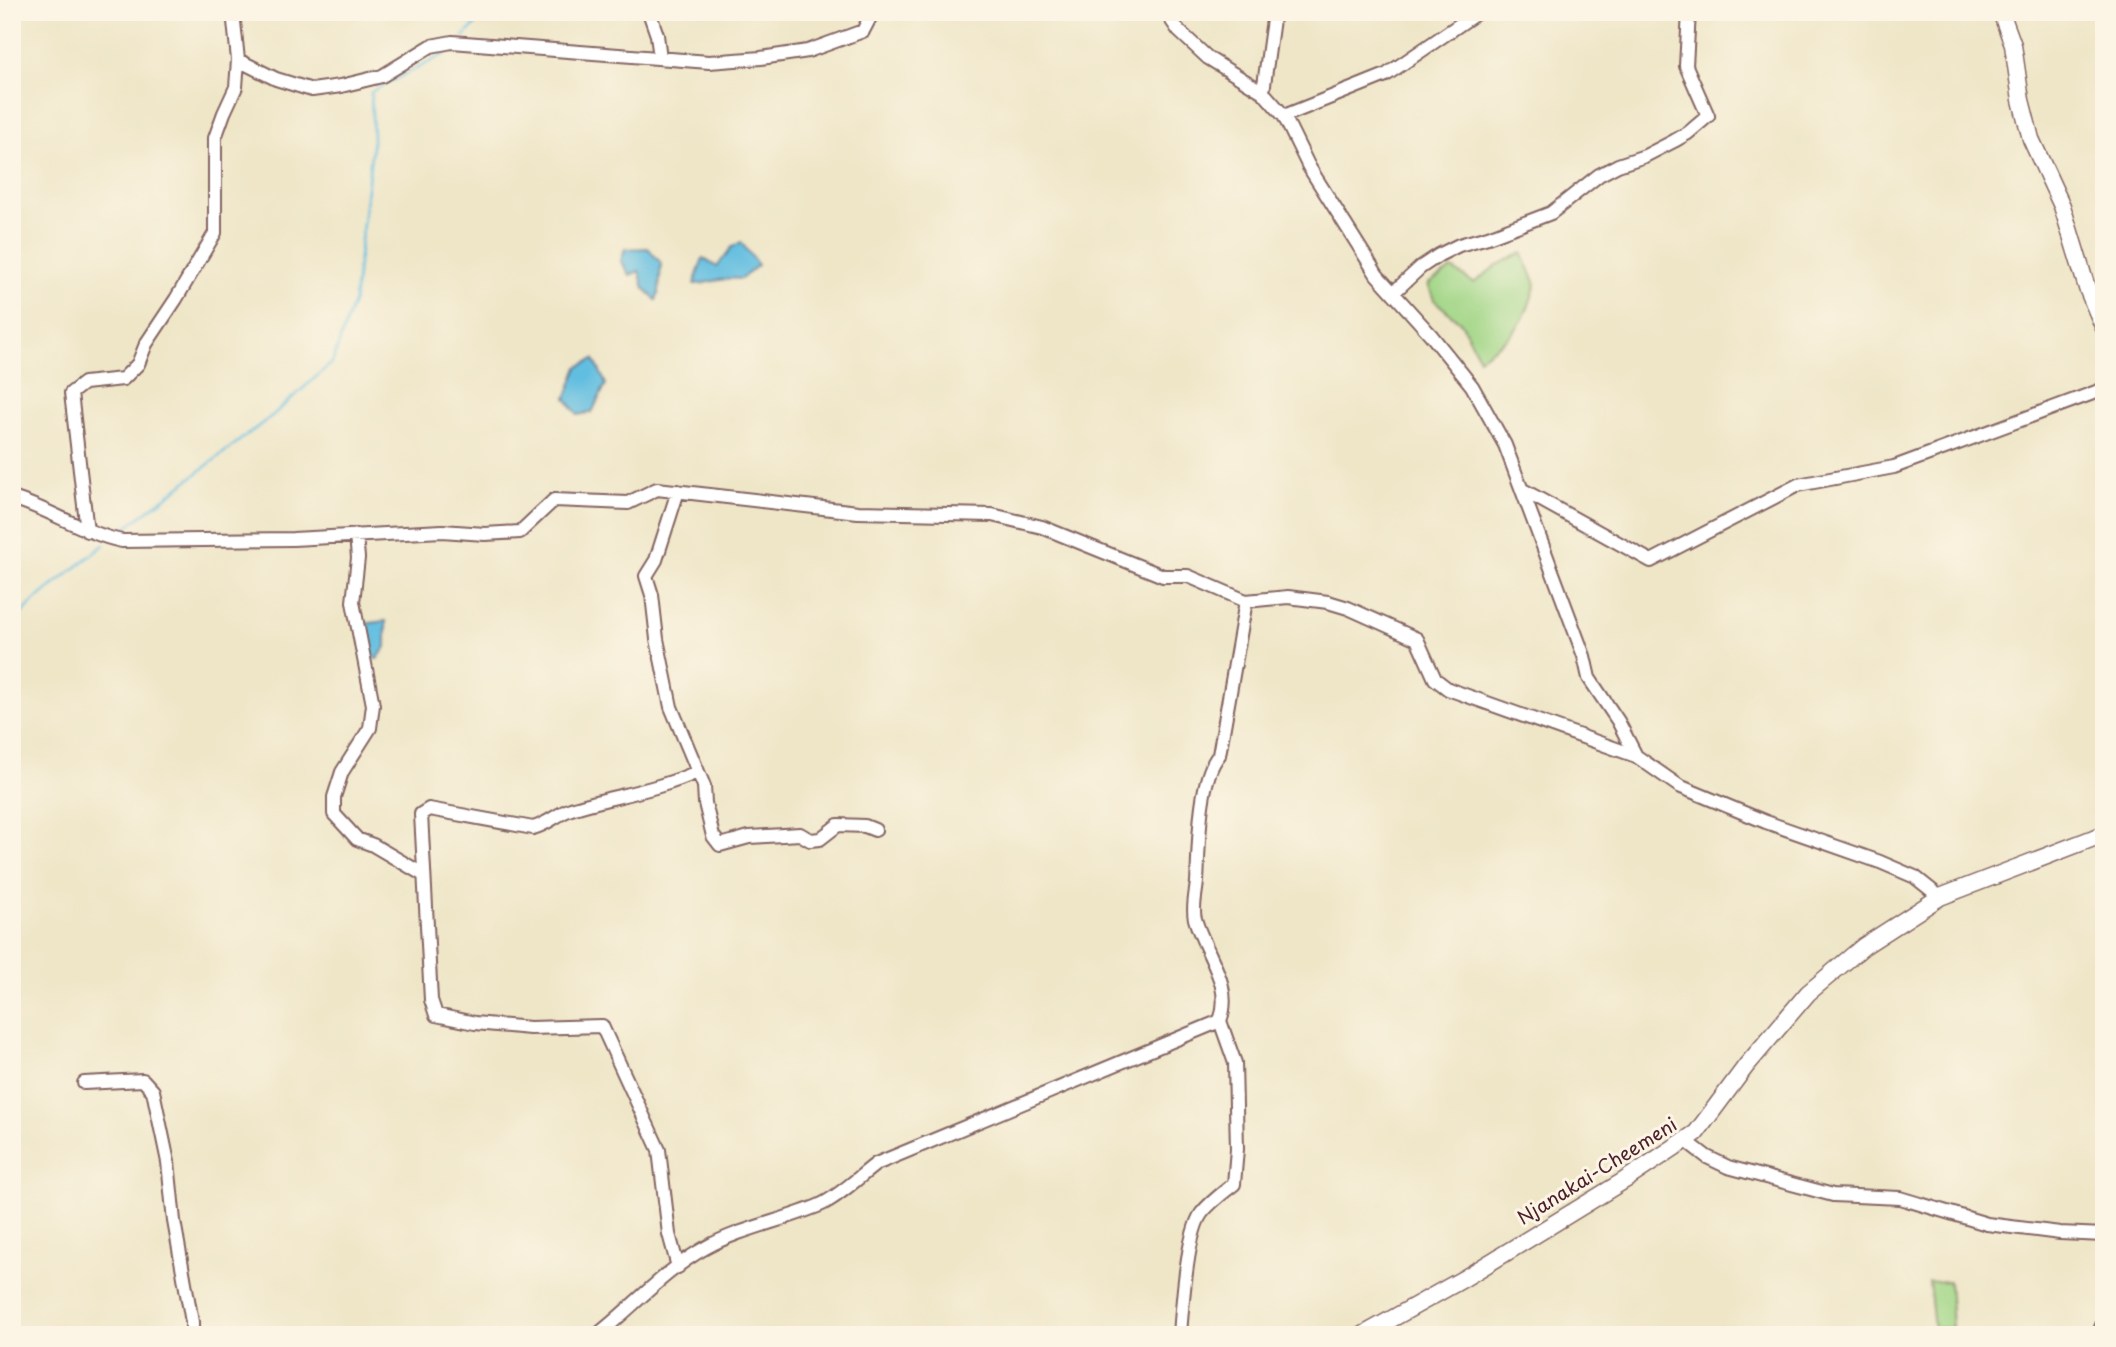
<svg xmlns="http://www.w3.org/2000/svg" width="2116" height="1347" viewBox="0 0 2116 1347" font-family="'Playpen Sans',sans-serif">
<rect width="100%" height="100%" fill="#fcf5e5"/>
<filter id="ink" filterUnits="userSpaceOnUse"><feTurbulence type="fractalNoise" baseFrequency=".0143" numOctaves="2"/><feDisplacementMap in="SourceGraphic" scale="14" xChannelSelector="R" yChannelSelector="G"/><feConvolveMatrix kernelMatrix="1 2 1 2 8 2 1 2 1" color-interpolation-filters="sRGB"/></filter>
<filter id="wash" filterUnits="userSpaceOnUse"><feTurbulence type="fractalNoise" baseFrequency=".00686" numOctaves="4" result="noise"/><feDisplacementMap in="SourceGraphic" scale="28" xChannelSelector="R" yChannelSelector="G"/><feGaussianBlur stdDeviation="1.57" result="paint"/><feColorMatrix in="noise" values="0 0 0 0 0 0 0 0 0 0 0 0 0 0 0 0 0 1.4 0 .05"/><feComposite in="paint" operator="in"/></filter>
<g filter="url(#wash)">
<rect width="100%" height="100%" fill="#efe6c8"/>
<path fill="#a2d687" stroke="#767a59" stroke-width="2" d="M 1522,253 L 1536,284 C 1522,329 1517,333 1479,358 L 1462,324 L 1434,300 L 1428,284 L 1452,269 L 1474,283 L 1497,265 Z
M 1949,1281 L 1952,1328 L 1934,1329 L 1929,1282 Z"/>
<path fill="#62bee0" stroke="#566e86" stroke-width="2" d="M 741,242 L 758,265 L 741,279 C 724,276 711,284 694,284 L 703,258 L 717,267 L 731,248 Z
M 648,248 L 661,263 L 659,292 L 656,300 L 644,288 L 639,271 L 630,275 L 621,261 L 625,249 Z
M 594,359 L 606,384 L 592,412 L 578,415 L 566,398 L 578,367 Z
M 386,621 L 386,647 L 377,659 L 370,657 L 361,643 L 364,624 Z"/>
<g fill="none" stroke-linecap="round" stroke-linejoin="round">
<path stroke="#62bee0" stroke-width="2.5" d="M 464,36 L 488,12
M 119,533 L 273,415 L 332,363 L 354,300 L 373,138 L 371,92 L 445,54 L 450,49
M 12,624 L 35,600 L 104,545"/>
</g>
</g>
<g filter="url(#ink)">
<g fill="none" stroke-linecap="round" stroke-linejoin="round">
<defs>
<path id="minor" d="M 649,12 L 657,35 L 660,58
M 1166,12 L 1179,31 L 1208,58 L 1263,92 L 1284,116 L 1309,167 L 1377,275 L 1431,335 L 1472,386 L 1505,445 L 1584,656 L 1589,678 L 1618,721 L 1636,756 L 1679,786 L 1766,822 L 1880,862 L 1915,877 L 1940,897
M 238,60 L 276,79 L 312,90 L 341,86 L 382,76 L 431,46 L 452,42 L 709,62 L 761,58 L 808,51 L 863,31 L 873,12
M 1263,92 L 1274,12
M 1284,116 L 1386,75 L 1478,12
M 1393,293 L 1421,267 L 1439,255 L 1459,245 L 1488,237 L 1551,213 L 1599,175 L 1618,165 L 1645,156 L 1674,141 L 1688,133 L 1708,116 L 1686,66 L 1689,12
M 1523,490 L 1651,561 L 1798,485 L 1894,467 L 2104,389
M 678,491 L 656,560 L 646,576 L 652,595 L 657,639 L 671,707 L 704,786 L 705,803 L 713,836 L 720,845 L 749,837 L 800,834 L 810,840 L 820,839 L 838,825 L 865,826 L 875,830
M 12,498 C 50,509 83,533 122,541 L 293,539 L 442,531 L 485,534 L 520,532 L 554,500 L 628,503 L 657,489 L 858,512 L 992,515 L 1042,527 L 1163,576 L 1188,576 L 1246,601 L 1288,597 L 1328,602 L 1348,608 L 1417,639 L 1435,679 L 1448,689 L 1636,756
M 87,531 L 71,393 L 84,383 L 123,379 L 138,364 L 146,344 L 176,299 L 215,233 L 215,138 L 224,113 L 236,87 L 238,60 L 233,12
M 356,535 L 358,558 L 353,602 L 373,705 L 370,728 L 342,772 L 334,797 L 334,814 L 357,839 L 373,845 L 424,875
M 84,1083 L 143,1080 L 153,1091 L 168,1162 L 174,1221 L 192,1322 L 192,1335
M 1685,1140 L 1707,1157 L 1728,1167 L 1833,1195 L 1900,1198 L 1987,1224 L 2060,1233 L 2104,1235
M 678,1267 L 669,1234 L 659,1150 L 602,1026 L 530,1028 L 475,1023 L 436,1015 L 431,1000 L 421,814 L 429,809 L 533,828 C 548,824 557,814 571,809 C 613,796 658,790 697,772
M 597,1335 C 633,1307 665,1270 705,1248 C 741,1228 783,1221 820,1205 C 837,1198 860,1176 876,1164 L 1220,1021
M 1180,1335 C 1182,1308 1187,1234 1201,1214 C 1209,1203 1223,1193 1234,1184 L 1237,1149 L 1235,1063 L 1220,1021 C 1234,985 1205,954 1195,919 C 1192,908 1196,893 1197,882 C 1199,850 1198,779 1219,755 L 1246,601
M 2098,1335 L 2104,1321"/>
<path id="major" d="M 2001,12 L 2013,45 L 2021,100 L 2031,139 L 2062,206 L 2087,288 L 2104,328
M 1363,1335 L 1463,1279 L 1625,1180 L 1696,1133 L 1746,1066 L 1808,993 L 1864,946 L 1940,897 L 2104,834"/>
</defs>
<use href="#minor" stroke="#846562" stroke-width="16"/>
<use href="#major" stroke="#846562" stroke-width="19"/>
<use href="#minor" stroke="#fff" stroke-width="12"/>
<use href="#major" stroke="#fff" stroke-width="16"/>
</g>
</g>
<g text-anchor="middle" stroke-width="6" stroke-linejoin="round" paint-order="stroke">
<g font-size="19" fill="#4a1f2b" stroke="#fcf5e5">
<text transform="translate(1597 1171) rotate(-32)" y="7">Njanakai-Cheemeni</text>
</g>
</g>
<rect width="2116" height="1347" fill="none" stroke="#fcf5e5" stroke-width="42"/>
</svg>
